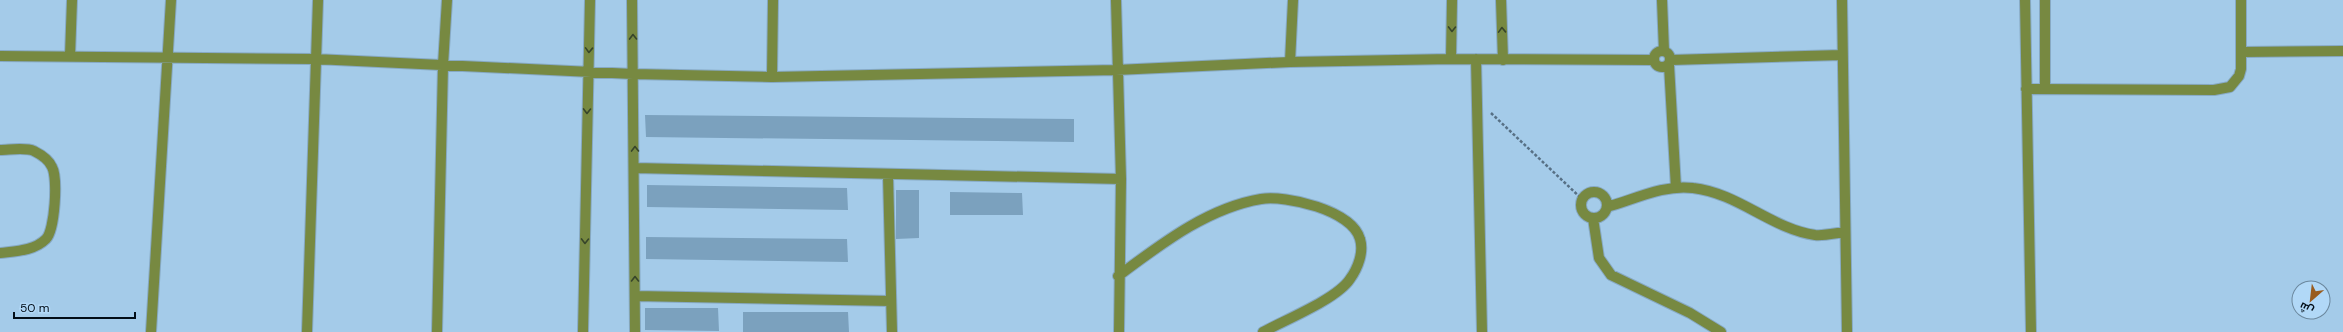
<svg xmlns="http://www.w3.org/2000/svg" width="2343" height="332" viewBox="0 0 2343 332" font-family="'DM Sans',Cairo,sans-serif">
<rect width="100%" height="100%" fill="#a4cbe9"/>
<path fill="#7ba1be" d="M 645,115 L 1074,119 L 1074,142 L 646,137 Z
M 647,185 L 847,188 L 848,210 L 647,207 Z
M 896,190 L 919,190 L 919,238 L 896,239 Z
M 950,192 L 1022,193 L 1023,215 L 950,215 Z
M 646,237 L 847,239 L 848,262 L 646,259 Z
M 645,308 L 718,308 L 719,331 L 645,330 Z
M 743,312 L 848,312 L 849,332 L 743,332 Z"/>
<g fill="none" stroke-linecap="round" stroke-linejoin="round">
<defs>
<path id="minor" d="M 632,0 L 635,332
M 1116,0 L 1121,179 L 1119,332
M 1501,0 L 1503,60
M 1662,0 L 1664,51
M 1842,0 L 1847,332
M 2025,0 L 2031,332
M 2045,0 L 2045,89
M1654 59a8 8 0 1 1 16 0a8 8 0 1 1-16 0Z
M 2242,52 L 2343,51
M 0,56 L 315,59 L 633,74 L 772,77 L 1116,70 L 1290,62 L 1451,59 L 1654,60
M 70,56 L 72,0
M 1451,59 L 1452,0
M 1476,59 L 1482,332
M 1671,60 L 1842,55
M 1290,62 L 1293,0
M 1669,65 L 1676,188
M 772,77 L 773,0
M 2026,89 L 2214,90 L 2230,87 L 2239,76 L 2241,69 L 2241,0
M 0,150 C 9,150 25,147 34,151 C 40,154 49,160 52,167 C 58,178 55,230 46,239 C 34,251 16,251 0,253
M 635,168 L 1121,179
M 888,175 L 892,332
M1581 205a13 13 0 1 1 26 0a13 13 0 1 1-26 0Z
M 1607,207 C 1633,200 1664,184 1693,188 C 1738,193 1772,229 1815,235 C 1824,236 1836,233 1845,232
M 1593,218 L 1599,258 L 1611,275 L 1690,313 L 1721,332
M 1118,276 C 1160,245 1207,208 1261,199 C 1286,195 1352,210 1360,239 C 1364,252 1358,268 1350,279 C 1337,299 1285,320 1263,332
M 635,296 L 891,301
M 151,332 L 171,0
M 307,332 L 318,0
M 437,332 L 443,65 L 447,0
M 583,332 L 590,0"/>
</defs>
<use href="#minor" stroke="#87a9c3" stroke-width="12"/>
<path stroke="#577085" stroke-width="2.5" stroke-dasharray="3 2" stroke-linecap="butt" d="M 1491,113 L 1582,199"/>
<use href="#minor" stroke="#778941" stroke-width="10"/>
</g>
<defs><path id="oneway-chevron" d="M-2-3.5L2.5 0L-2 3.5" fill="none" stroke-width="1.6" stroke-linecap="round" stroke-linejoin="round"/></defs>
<g stroke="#37452a">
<use href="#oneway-chevron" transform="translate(1452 29) rotate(91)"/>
<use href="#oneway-chevron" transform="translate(1502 30) rotate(-92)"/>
<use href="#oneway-chevron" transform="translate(633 37) rotate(-91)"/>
<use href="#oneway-chevron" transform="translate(589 50) rotate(92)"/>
<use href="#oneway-chevron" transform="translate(587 111) rotate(91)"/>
<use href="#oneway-chevron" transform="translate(635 149) rotate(-91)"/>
<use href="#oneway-chevron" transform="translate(585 241) rotate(91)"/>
<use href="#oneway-chevron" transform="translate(635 279) rotate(-90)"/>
</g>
<g transform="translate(2311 300) rotate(208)"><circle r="19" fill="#b1d8f7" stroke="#6b879d"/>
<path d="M0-3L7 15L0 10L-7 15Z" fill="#995c1f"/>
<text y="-6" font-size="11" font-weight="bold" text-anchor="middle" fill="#020d17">ش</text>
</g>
<path d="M14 312v6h121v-6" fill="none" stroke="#020d17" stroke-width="2"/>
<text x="20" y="312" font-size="12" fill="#020d17" stroke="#b1d8f7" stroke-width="3" paint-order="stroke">50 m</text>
</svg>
